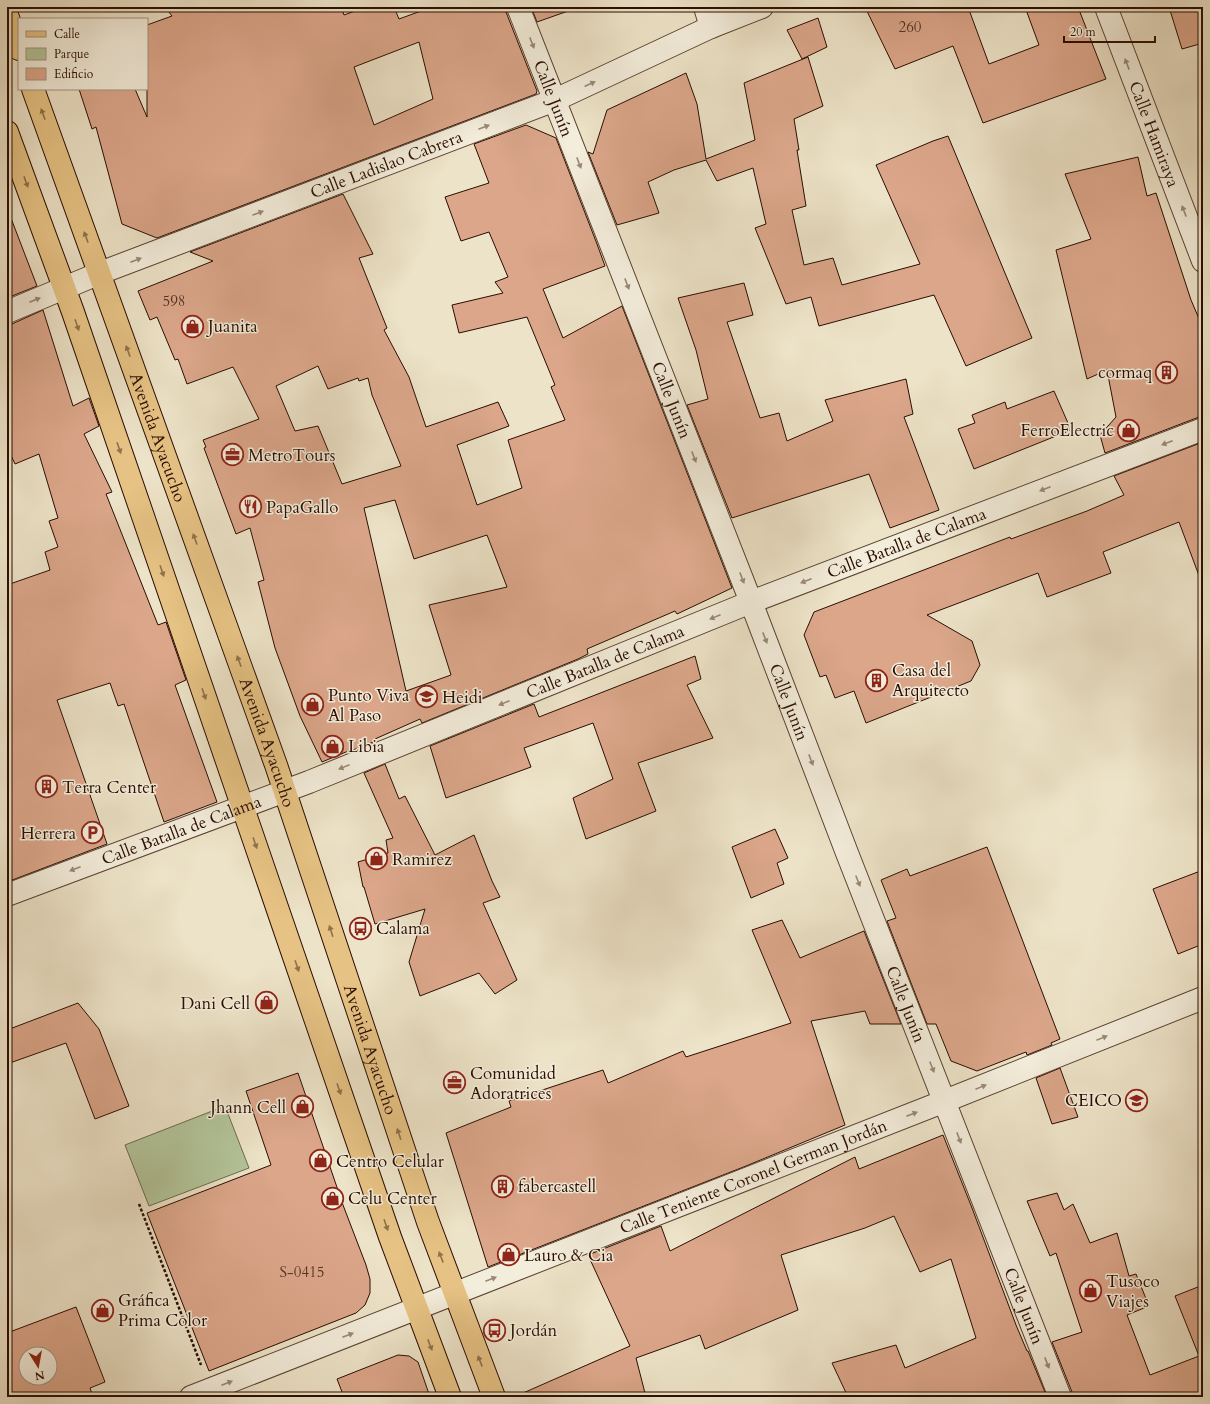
<svg xmlns="http://www.w3.org/2000/svg" width="1210" height="1404" viewBox="0 0 1210 1404" font-family="Cardo,serif">
<rect width="100%" height="100%" fill="#ede3c8"/>
<filter id="stains"><feTurbulence type="fractalNoise" baseFrequency=".005" numOctaves="4"/><feColorMatrix values="0 0 0 0 .2 0 0 0 0 .09 0 0 0 0 .02 0 0 0 .5 -.17"/></filter>
<radialGradient id="worn" r=".72"><stop offset=".6" stop-color="#630" stop-opacity="0"/><stop offset="1" stop-color="#630" stop-opacity=".3"/></radialGradient>
<path fill="#b3c59a" stroke="#6e694d" d="M 225,1106 L 249,1168 L 149,1206 L 125,1145 Z"/>
<path fill="#dba68a" stroke="#2a0d00" fill-rule="evenodd" d="M 165,7 L 341,7 L 344,15 L 366,7 L 394,7 L 399,19 L 432,7 L 506,7 L 506,12 L 537,91 L 536,94 L 157,238 L 122,224 L 96,127 L 92,129 L 79,89 L 135,89 L 147,117 L 147,25 L 172,16 ZM 419,42 L 433,99 L 374,125 L 354,67 Z
M 531,7 L 570,7 L 571,10 L 537,22 Z
M 865,7 L 968,7 L 989,64 L 1039,45 L 1025,7 L 1078,7 L 1106,79 L 983,123 L 953,46 L 895,69 Z
M 1169,7 L 1203,7 L 1203,43 L 1182,49 Z
M 818,18 L 827,47 L 802,59 L 787,30 Z
M 808,57 L 823,106 L 794,119 L 799,150 L 797,150 L 806,206 L 792,210 L 804,265 L 833,258 L 842,285 L 920,264 L 876,165 L 933,141 L 948,136 L 1032,338 L 966,366 L 934,295 L 819,326 L 811,297 L 786,304 L 755,228 L 766,224 L 753,168 L 717,181 L 706,160 L 674,170 L 648,182 L 659,213 L 617,225 L 588,152 L 593,154 L 607,110 L 686,73 L 697,104 L 706,159 L 755,140 L 744,83 Z
M 526,125 L 556,138 L 597,244 L 605,266 L 543,289 L 563,338 L 622,306 L 732,588 L 677,614 L 675,611 L 587,649 L 588,654 L 578,659 L 422,723 L 420,719 L 375,739 L 376,741 L 353,750 L 353,749 L 322,762 L 300,716 L 275,648 L 258,582 L 264,580 L 250,528 L 236,534 L 204,448 L 206,447 L 203,440 L 259,419 L 233,367 L 187,384 L 178,359 L 175,360 L 157,317 L 150,320 L 138,291 L 213,261 L 190,252 L 343,194 L 373,254 L 359,258 L 387,328 L 384,330 L 409,377 L 426,427 L 498,402 L 509,426 L 457,445 L 477,505 L 522,488 L 508,440 L 565,420 L 551,387 L 555,385 L 527,317 L 459,333 L 452,305 L 503,293 L 495,282 L 508,277 L 489,232 L 461,241 L 445,197 L 489,183 L 474,144 ZM 318,366 L 328,389 L 358,378 L 359,381 L 368,378 L 372,395 L 401,466 L 342,484 L 318,426 L 295,431 L 276,386 ZM 395,500 L 414,559 L 487,535 L 507,587 L 429,605 L 451,675 L 406,691 L 364,508 Z
M 1138,157 L 1147,196 L 1156,193 L 1191,300 L 1203,328 L 1203,417 L 1199,417 L 1105,453 L 1100,435 L 1116,417 L 1107,370 L 1087,379 L 1056,250 L 1091,239 L 1065,174 Z
M 7,213 L 9,213 L 37,286 L 7,298 Z
M 744,283 L 753,315 L 727,322 L 760,418 L 779,413 L 787,441 L 833,421 L 825,400 L 906,379 L 913,414 L 904,417 L 939,510 L 890,528 L 869,474 L 732,518 L 687,405 L 708,399 L 696,350 L 678,298 Z
M 43,310 L 73,406 L 89,398 L 99,426 L 84,434 L 112,492 L 106,494 L 158,625 L 166,622 L 186,680 L 175,685 L 217,802 L 164,822 L 124,704 L 118,706 L 110,683 L 57,700 L 107,844 L 7,882 L 7,585 L 50,570 L 45,552 L 58,547 L 49,521 L 58,518 L 39,454 L 15,464 L 7,447 L 7,324 L 12,324 Z
M 1054,391 L 1071,430 L 974,469 L 958,429 L 975,423 L 972,415 L 1005,402 L 1007,409 Z
M 1203,442 L 1203,581 L 1201,581 L 1179,522 L 1103,552 L 1111,573 L 1047,597 L 1038,573 L 927,615 L 972,641 L 980,665 L 971,681 L 866,723 L 854,691 L 835,698 L 826,675 L 820,677 L 804,635 L 814,612 L 1010,537 L 1011,539 L 1087,511 L 1124,495 L 1114,476 Z
M 695,656 L 701,679 L 687,685 L 713,738 L 638,763 L 656,811 L 586,839 L 573,798 L 613,779 L 593,723 L 524,748 L 531,767 L 446,798 L 430,746 L 534,704 L 539,717 Z
M 385,764 L 399,799 L 405,796 L 435,855 L 474,835 L 492,881 L 500,897 L 483,903 L 517,980 L 495,994 L 479,973 L 420,996 L 409,962 L 425,909 L 375,924 L 364,887 L 363,887 L 358,862 L 388,853 L 386,840 L 393,838 L 364,773 Z
M 775,829 L 788,858 L 777,863 L 784,884 L 751,898 L 732,847 Z
M 987,847 L 1060,1039 L 1051,1043 L 1052,1045 L 1027,1055 L 1026,1052 L 977,1071 L 951,1061 L 936,1024 L 927,1024 L 887,921 L 896,918 L 881,880 L 907,869 L 910,876 Z
M 1203,870 L 1203,944 L 1178,954 L 1153,889 Z
M 782,920 L 800,958 L 864,931 L 901,1024 L 870,1024 L 865,1011 L 811,1021 L 845,1125 L 746,1166 L 488,1267 L 446,1133 L 511,1107 L 509,1101 L 603,1070 L 608,1083 L 683,1051 L 686,1057 L 791,1023 L 752,930 Z
M 78,1003 L 99,1029 L 129,1106 L 95,1119 L 66,1043 L 7,1064 L 7,1030 Z
M 1060,1068 L 1078,1117 L 1052,1124 L 1036,1078 Z
M 298,1073 L 343,1205 L 366,1265 L 370,1279 L 370,1293 L 365,1305 L 356,1313 L 209,1371 L 147,1213 L 271,1165 L 246,1091 Z
M 943,1135 L 972,1208 L 1016,1325 L 1027,1351 L 1028,1351 L 1047,1397 L 848,1397 L 832,1363 L 896,1345 L 905,1368 L 976,1338 L 951,1259 L 920,1272 L 894,1216 L 865,1228 L 781,1255 L 798,1310 L 705,1349 L 700,1335 L 636,1358 L 646,1397 L 514,1397 L 630,1346 L 588,1255 L 661,1226 L 670,1251 L 855,1157 L 859,1169 Z
M 1057,1193 L 1064,1210 L 1073,1204 L 1090,1243 L 1117,1233 L 1129,1276 L 1136,1274 L 1149,1306 L 1127,1315 L 1150,1375 L 1199,1356 L 1175,1296 L 1203,1285 L 1203,1397 L 1072,1397 L 1072,1392 L 1052,1342 L 1082,1332 L 1056,1253 L 1050,1256 L 1027,1201 Z
M 76,1307 L 105,1382 L 90,1388 L 93,1397 L 7,1397 L 7,1333 ZM 26,1354 L 50,1354 L 50,1378 L 26,1378 Z
M 398,1355 L 409,1356 L 418,1362 L 430,1397 L 344,1397 L 337,1379 Z"/>
<g fill="none" stroke-linecap="round" stroke-linejoin="round">
<defs>
<g id="street">
<path id="s1" d="M 518,7 L 751,602 L 847,853 L 1060,1397"/>
<path d="M 705,7 L 711,27"/>
<path id="s2" d="M 1106,7 L 1203,261"/>
<path id="s3" d="M 7,312 L 100,273 L 555,100 L 711,27 L 762,7"/>
<path id="s4" d="M 7,895 L 309,782 L 751,602 L 1203,429"/>
<path id="s5" d="M 191,1397 L 945,1101 L 1203,998"/>
</g>
<g id="primary">
<path d="M 7,15 L 19,49"/>
<path id="s6" d="M 33,89 L 276,765 L 428,1222 L 494,1397"/>
<path d="M 7,132 L 73,312 L 390,1237 L 450,1397"/>
</g>
</defs>
<use href="#street" stroke="#5b4232" stroke-width="24"/>
<use href="#primary" stroke="#2a0d00" stroke-width="24"/>
<path stroke="#2a0d00" stroke-width="2.5" stroke-dasharray="3 2" stroke-linecap="butt" d="M 139,1204 L 201,1365"/>
<use href="#street" stroke="#f3eddb" stroke-width="22"/>
<use href="#primary" stroke="#e6c284" stroke-width="22"/>
</g>
<defs><path id="oneway-solid" d="M-6-.8H1V-3.2L6.5 0L1 3.2V.8H-6Z"/></defs>
<g fill="#998878">
<use href="#oneway-solid" transform="translate(532 43) rotate(69)"/>
<use href="#oneway-solid" transform="translate(1127 64) rotate(-111)"/>
<use href="#oneway-solid" transform="translate(590 84) rotate(-25)"/>
<use href="#oneway-solid" transform="translate(484 127) rotate(-21)"/>
<use href="#oneway-solid" transform="translate(579 163) rotate(69)"/>
<use href="#oneway-solid" transform="translate(1184 211) rotate(-111)"/>
<use href="#oneway-solid" transform="translate(258 213) rotate(-21)"/>
<use href="#oneway-solid" transform="translate(136 260) rotate(-21)"/>
<use href="#oneway-solid" transform="translate(627 284) rotate(69)"/>
<use href="#oneway-solid" transform="translate(35 300) rotate(-23)"/>
<use href="#oneway-solid" transform="translate(1167 443) rotate(159)"/>
<use href="#oneway-solid" transform="translate(694 457) rotate(69)"/>
<use href="#oneway-solid" transform="translate(1045 489) rotate(159)"/>
<use href="#oneway-solid" transform="translate(742 578) rotate(69)"/>
<use href="#oneway-solid" transform="translate(806 581) rotate(159)"/>
<use href="#oneway-solid" transform="translate(715 617) rotate(158)"/>
<use href="#oneway-solid" transform="translate(765 638) rotate(69)"/>
<use href="#oneway-solid" transform="translate(504 703) rotate(158)"/>
<use href="#oneway-solid" transform="translate(811 760) rotate(69)"/>
<use href="#oneway-solid" transform="translate(344 767) rotate(158)"/>
<use href="#oneway-solid" transform="translate(75 869) rotate(159)"/>
<use href="#oneway-solid" transform="translate(858 881) rotate(68)"/>
<use href="#oneway-solid" transform="translate(1102 1038) rotate(-22)"/>
<use href="#oneway-solid" transform="translate(932 1067) rotate(68)"/>
<use href="#oneway-solid" transform="translate(981 1087) rotate(-22)"/>
<use href="#oneway-solid" transform="translate(912 1114) rotate(-21)"/>
<use href="#oneway-solid" transform="translate(959 1138) rotate(69)"/>
<use href="#oneway-solid" transform="translate(491 1279) rotate(-21)"/>
<use href="#oneway-solid" transform="translate(348 1335) rotate(-21)"/>
<use href="#oneway-solid" transform="translate(1047 1363) rotate(69)"/>
<use href="#oneway-solid" transform="translate(227 1383) rotate(-21)"/>
</g>
<g fill="#917149">
<use href="#oneway-solid" transform="translate(43 114) rotate(-110)"/>
<use href="#oneway-solid" transform="translate(26 182) rotate(70)"/>
<use href="#oneway-solid" transform="translate(86 237) rotate(-110)"/>
<use href="#oneway-solid" transform="translate(77 325) rotate(71)"/>
<use href="#oneway-solid" transform="translate(128 351) rotate(-110)"/>
<use href="#oneway-solid" transform="translate(119 448) rotate(71)"/>
<use href="#oneway-solid" transform="translate(195 539) rotate(-110)"/>
<use href="#oneway-solid" transform="translate(162 571) rotate(71)"/>
<use href="#oneway-solid" transform="translate(239 661) rotate(-110)"/>
<use href="#oneway-solid" transform="translate(204 694) rotate(71)"/>
<use href="#oneway-solid" transform="translate(255 843) rotate(71)"/>
<use href="#oneway-solid" transform="translate(331 931) rotate(-108)"/>
<use href="#oneway-solid" transform="translate(297 966) rotate(71)"/>
<use href="#oneway-solid" transform="translate(339 1089) rotate(71)"/>
<use href="#oneway-solid" transform="translate(399 1134) rotate(-108)"/>
<use href="#oneway-solid" transform="translate(386 1225) rotate(71)"/>
<use href="#oneway-solid" transform="translate(441 1257) rotate(-111)"/>
<use href="#oneway-solid" transform="translate(430 1345) rotate(69)"/>
<use href="#oneway-solid" transform="translate(480 1361) rotate(-111)"/>
</g>
<defs>
<symbol id="shop-ring" viewBox="-11 -11 22 22"><circle r="9.5" fill="#f3eddb" stroke="#8f2418" stroke-width="1.5"/><path d="M-5-2.5h2.3a2.7 3.5 0 0 1 5.4 0H5L5.5 6h-11ZM-1.5-2.5h3a1.5 2.3 0 0 0-3 0Z" fill="#8f2418"/></symbol>
<symbol id="building-ring" viewBox="-11 -11 22 22"><circle r="9.5" fill="#f3eddb" stroke="#8f2418" stroke-width="1.5"/><path d="M-4-6H4V6H1V3H-1V6H-4ZM-2.5-4.3h1.7v1.8h-1.7ZM.8-4.3h1.7v1.8H.8ZM-2.5-1h1.7V.8h-1.7ZM.8-1h1.7V.8H.8Z" fill="#8f2418"/></symbol>
<symbol id="office-ring" viewBox="-11 -11 22 22"><circle r="9.5" fill="#f3eddb" stroke="#8f2418" stroke-width="1.5"/><path d="M-6-3h4V-5.5h4V-3h4V5H-6ZM-1-4.5V-3h2v-1.5ZM-6 0V1H6V0Z" fill="#8f2418"/></symbol>
<symbol id="restaurant-ring" viewBox="-11 -11 22 22"><circle r="9.5" fill="#f3eddb" stroke="#8f2418" stroke-width="1.5"/><path d="M-5-6h1v4h1v-4h1v4h1v-4h1v5L-1.5 .5V6h-2V.5L-5-1ZM5-6V6H3V1.5H1.5Q1.5-4 5-6Z" fill="#8f2418"/></symbol>
<symbol id="school-ring" viewBox="-11 -11 22 22"><circle r="9.5" fill="#f3eddb" stroke="#8f2418" stroke-width="1.5"/><path d="M0-5L7-2L0 1L-7-2ZM-4 1L0 2.5L4 1V4Q0 6-4 4Z" fill="#8f2418"/></symbol>
<symbol id="parking-ring" viewBox="-11 -11 22 22"><circle r="9.5" fill="#f3eddb" stroke="#8f2418" stroke-width="1.5"/><path d="M-3.5-5.5H1a3.5 3.5 0 0 1 0 7H-1V5.5H-3.5ZM-1-3.4V-.6H.8a1.4 1.4 0 0 0 0-2.8Z" fill="#8f2418"/></symbol>
<symbol id="bus-ring" viewBox="-11 -11 22 22"><circle r="9.5" fill="#f3eddb" stroke="#8f2418" stroke-width="1.5"/><path d="M-5-6H5V4H4V6H2V4H-2V6H-4V4H-5ZM-3.5-4V0h7V-4ZM-3.5 1.2v1.5H-2V1.2ZM2 1.2v1.5H3.5V1.2Z" fill="#8f2418"/></symbol>
</defs>
<g fill-rule="evenodd">
<use href="#shop-ring" x="180" y="314" width="25" height="25"/>
<use href="#building-ring" x="1154" y="360" width="25" height="25"/>
<use href="#shop-ring" x="1116" y="418" width="25" height="25"/>
<use href="#office-ring" x="220" y="442" width="25" height="25"/>
<use href="#restaurant-ring" x="238" y="494" width="25" height="25"/>
<use href="#building-ring" x="864" y="668" width="25" height="25"/>
<use href="#school-ring" x="414" y="684" width="25" height="25"/>
<use href="#shop-ring" x="300" y="692" width="25" height="25"/>
<use href="#shop-ring" x="320" y="734" width="25" height="25"/>
<use href="#building-ring" x="34" y="774" width="25" height="25"/>
<use href="#parking-ring" x="80" y="820" width="25" height="25"/>
<use href="#shop-ring" x="364" y="846" width="25" height="25"/>
<use href="#bus-ring" x="348" y="916" width="25" height="25"/>
<use href="#shop-ring" x="254" y="990" width="25" height="25"/>
<use href="#office-ring" x="442" y="1070" width="25" height="25"/>
<use href="#school-ring" x="1124" y="1088" width="25" height="25"/>
<use href="#shop-ring" x="290" y="1094" width="25" height="25"/>
<use href="#shop-ring" x="308" y="1148" width="25" height="25"/>
<use href="#building-ring" x="490" y="1174" width="25" height="25"/>
<use href="#shop-ring" x="320" y="1186" width="25" height="25"/>
<use href="#shop-ring" x="496" y="1242" width="25" height="25"/>
<use href="#shop-ring" x="1078" y="1278" width="25" height="25"/>
<use href="#shop-ring" x="90" y="1298" width="25" height="25"/>
<use href="#bus-ring" x="482" y="1318" width="25" height="25"/>
</g>
<g text-anchor="middle" stroke-width="3" stroke-linejoin="round" paint-order="stroke">
<g font-size="15" fill="#563322">
<text x="910" y="32">260</text>
<text x="174" y="306">598</text>
<text x="302" y="1277">S-0415</text>
</g>
<g font-size="17" fill="#2a0d00" stroke="#f3eddb">
<text dy="6" stroke="none"><textPath href="#s1" startOffset="98">Calle Junín</textPath></text>
<text dy="6" stroke="none"><textPath href="#s2" startOffset="136">Calle Hamiraya</textPath></text>
<text dy="6" stroke="none"><textPath href="#s3" startOffset="407">Calle Ladislao Cabrera</textPath></text>
<text dy="6" stroke="none"><textPath href="#s1" startOffset="422">Calle Junín</textPath></text>
<text dy="6" stroke="none"><textPath href="#s6" startOffset="370">Avenida Ayacucho</textPath></text>
<text dy="6" stroke="none"><textPath href="#s4" startOffset="966">Calle Batalla de Calama</textPath></text>
<text dy="6" stroke="none"><textPath href="#s4" startOffset="642">Calle Batalla de Calama</textPath></text>
<text dy="6" stroke="none"><textPath href="#s1" startOffset="746">Calle Junín</textPath></text>
<text dy="6" stroke="none"><textPath href="#s6" startOffset="694">Avenida Ayacucho</textPath></text>
<text dy="6" stroke="none"><textPath href="#s4" startOffset="186">Calle Batalla de Calama</textPath></text>
<text dy="6" stroke="none"><textPath href="#s1" startOffset="1070">Calle Junín</textPath></text>
<text dy="6" stroke="none"><textPath href="#s6" startOffset="1018">Avenida Ayacucho</textPath></text>
<text dy="6" stroke="none"><textPath href="#s5" startOffset="604">Calle Teniente Coronel German Jordán</textPath></text>
<text dy="6" stroke="none"><textPath href="#s1" startOffset="1394">Calle Junín</textPath></text>
</g>
<g font-size="17" fill="#2a0d00" stroke="#f3eddb" text-anchor="start">
<text x="208" y="332">Juanita</text>
<text x="1152" y="378" text-anchor="end">cormaq</text>
<text x="1114" y="436" text-anchor="end">FerroElectric</text>
<text x="248" y="461">MetroTours</text>
<text x="266" y="513">PapaGallo</text>
<text x="892" y="676">Casa del<tspan x="892" dy="20">Arquitecto</tspan></text>
<text x="328" y="701">Punto Viva<tspan x="328" dy="20">Al Paso</tspan></text>
<text x="442" y="703">Heidi</text>
<text x="348" y="752">Libia</text>
<text x="62" y="793">Terra Center</text>
<text x="76" y="839" text-anchor="end">Herrera</text>
<text x="392" y="865">Ramirez</text>
<text x="376" y="934">Calama</text>
<text x="250" y="1009" text-anchor="end">Dani Cell</text>
<text x="470" y="1079">Comunidad<tspan x="470" dy="20">Adoratrices</tspan></text>
<text x="1122" y="1106" text-anchor="end">CEICO</text>
<text x="286" y="1113" text-anchor="end">Jhann Cell</text>
<text x="336" y="1167">Centro Celular</text>
<text x="518" y="1192">fabercastell</text>
<text x="348" y="1204">Celu Center</text>
<text x="524" y="1261">Lauro &amp; Cia</text>
<text x="1106" y="1287">Tusoco<tspan x="1106" dy="20">Viajes</tspan></text>
<text x="118" y="1306">Gráfica<tspan x="118" dy="20">Prima Color</tspan></text>
<text x="510" y="1336">Jordán</text>
</g>
</g>
<rect width="1210" height="1404" fill="none" stroke="#ede3c8" stroke-width="24"/>
<rect x="8" y="8" width="1194" height="1388" fill="none" stroke="#2a0d00" stroke-width="2"/>
<rect x="12" y="12" width="1186" height="1380" fill="none" stroke="#2a0d00"/>
<rect x="18" y="18" width="130" height="72" fill="#f3eddb" stroke="#a39383"/>
<rect x="26" y="31" width="20" height="6" fill="#e6c284" stroke="#a39383"/>
<text x="54" y="38" font-size="12" fill="#2a0d00">Calle</text>
<rect x="26" y="48" width="20" height="12" fill="#b3c59a" stroke="#a39383"/>
<text x="54" y="58" font-size="12" fill="#2a0d00">Parque</text>
<rect x="26" y="68" width="20" height="12" fill="#dba68a" stroke="#a39383"/>
<text x="54" y="78" font-size="12" fill="#2a0d00">Edificio</text>
<g transform="translate(38 1366) rotate(169)"><circle r="19" fill="#f3eddb" stroke="#a39383"/>
<path d="M0-3L7 15L0 10L-7 15Z" fill="#8f2418"/>
<text y="-6" font-size="11" font-weight="bold" text-anchor="middle" fill="#2a0d00">N</text>
</g>
<path d="M1064 36v6h91v-6" fill="none" stroke="#2a0d00" stroke-width="2"/>
<text x="1070" y="36" font-size="12" fill="#2a0d00" stroke="#f3eddb" stroke-width="3" paint-order="stroke">20 m</text>
<rect width="100%" height="100%" filter="url(#stains)"/>
<rect width="100%" height="100%" fill="url(#worn)"/>
</svg>
